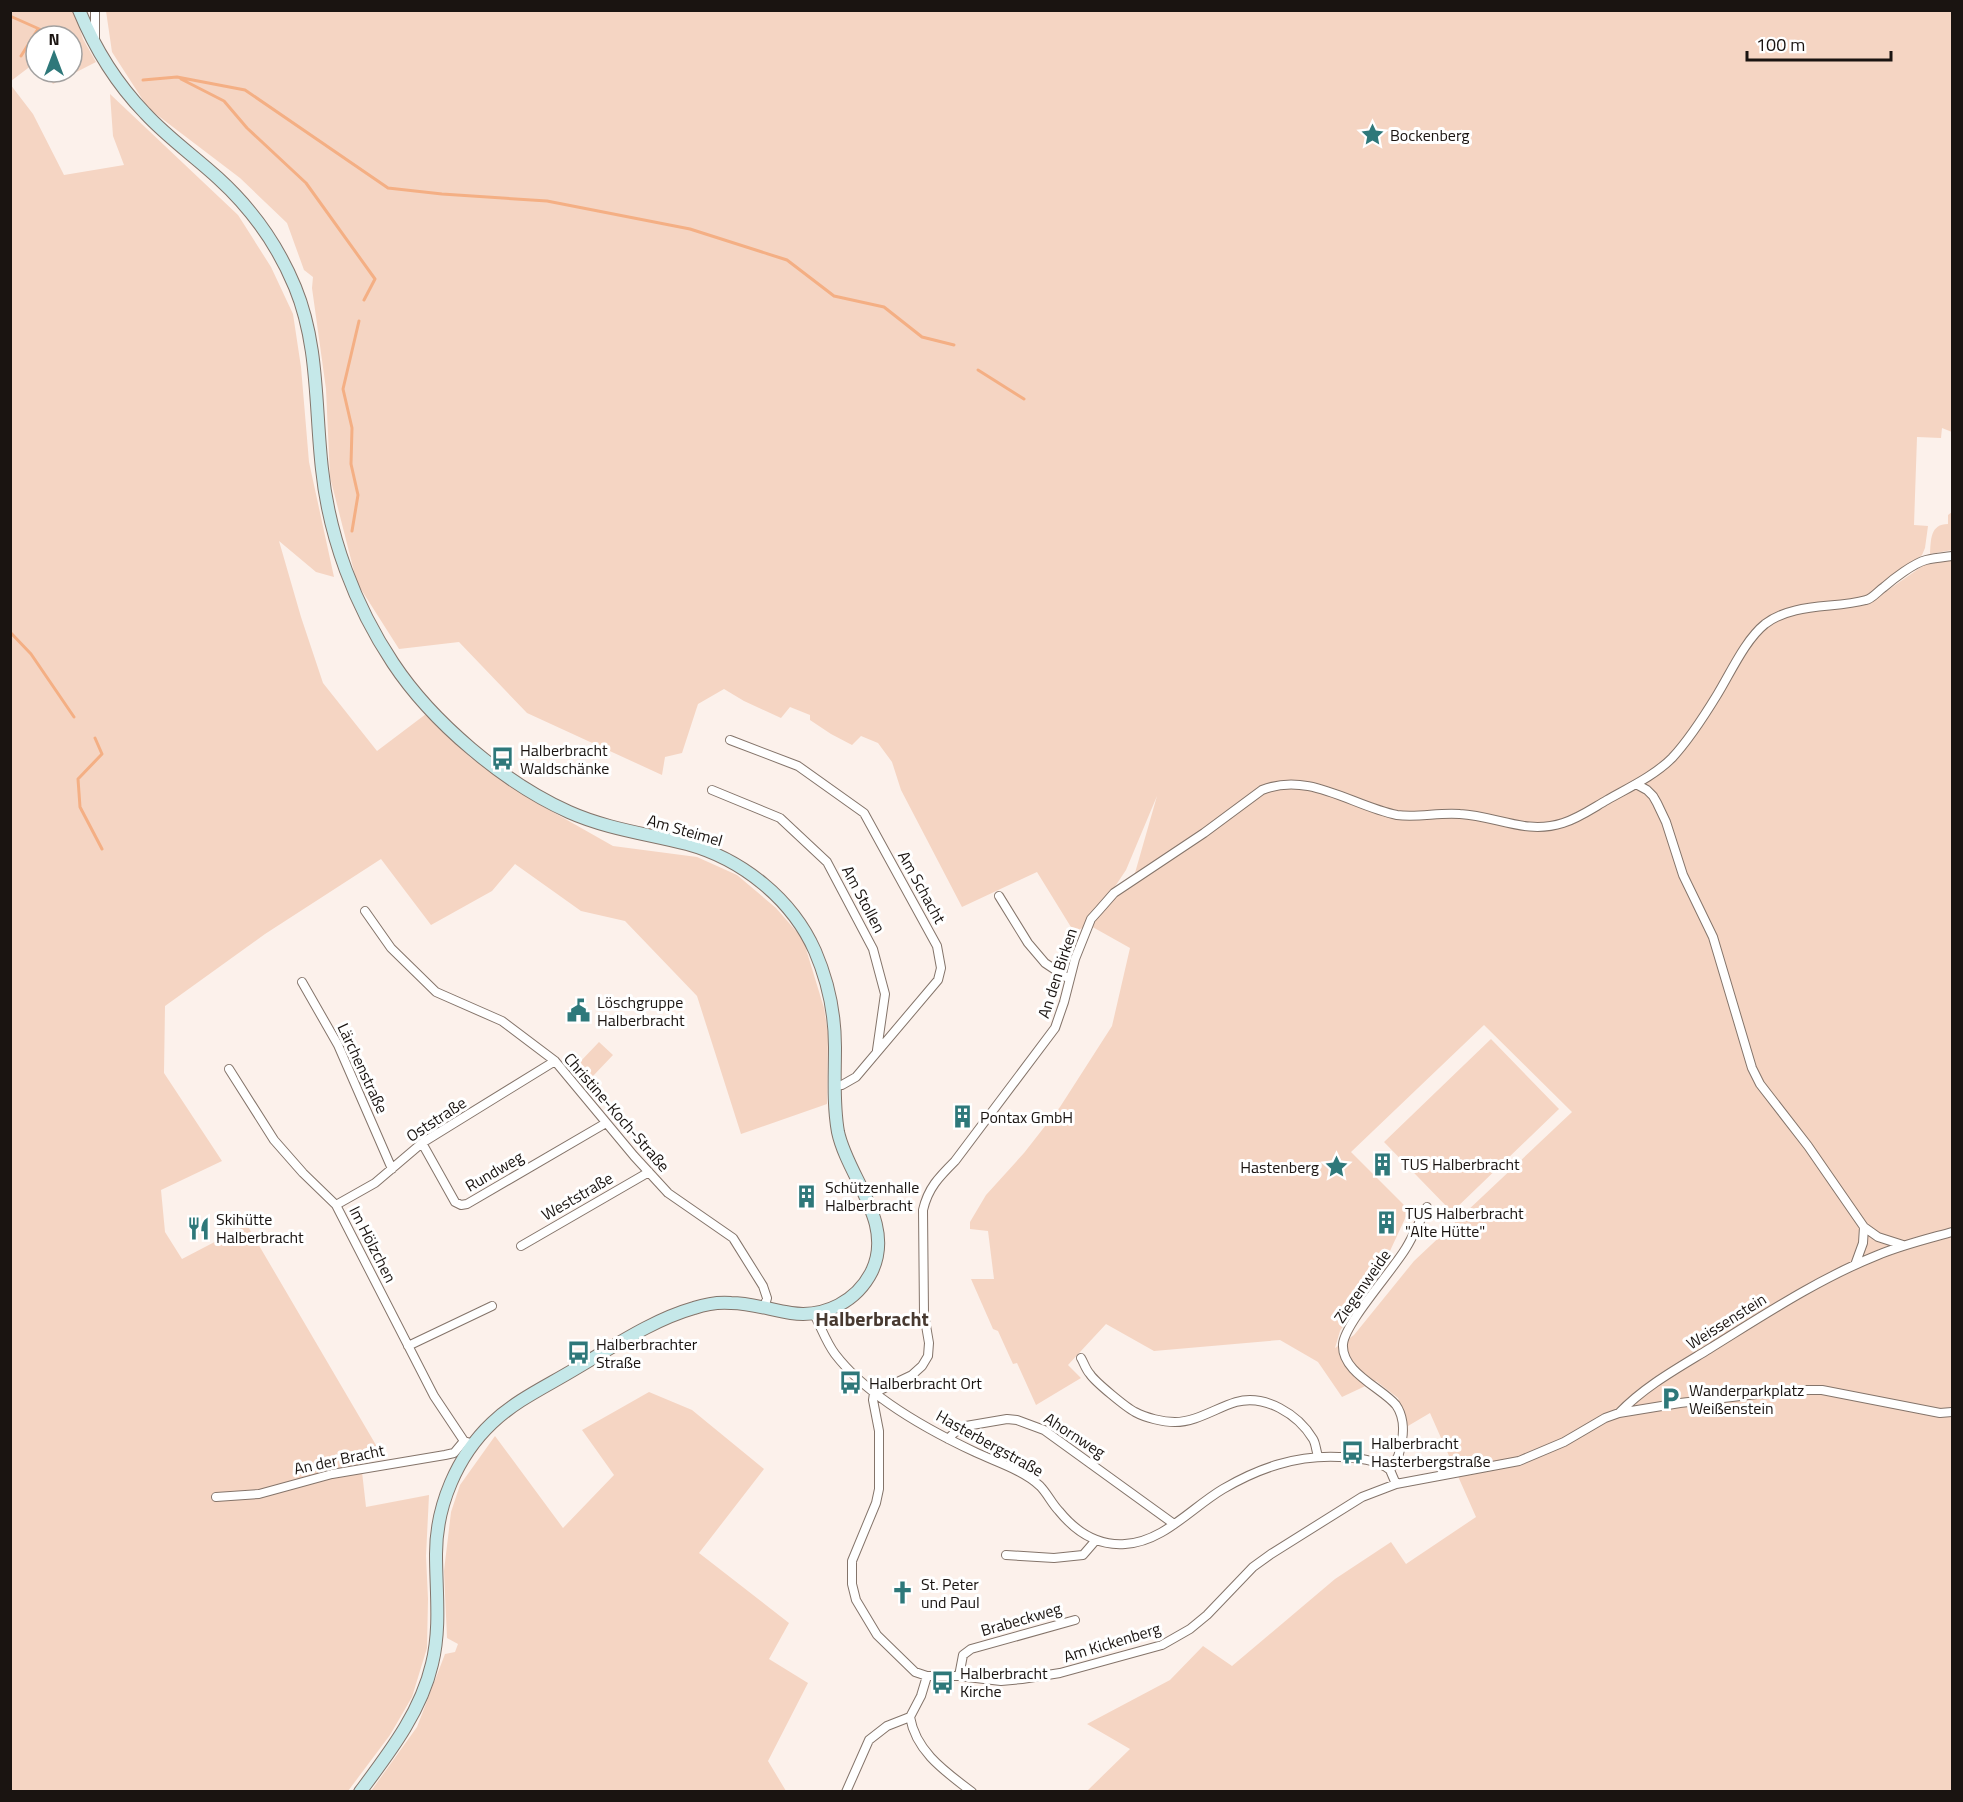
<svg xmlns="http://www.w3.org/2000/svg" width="1963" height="1802" viewBox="0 0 1963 1802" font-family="'Titillium Web',sans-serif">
<rect width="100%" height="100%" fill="#fcf1eb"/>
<path fill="#f5d5c3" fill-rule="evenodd" d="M 11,11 L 74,11 L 83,39 L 96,62 L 53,84 L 44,72 L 72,72 L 72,36 L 36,36 L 36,62 L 11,81 Z
M 106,11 L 1952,11 L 1952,432 L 1942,428 L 1941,438 L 1917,437 L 1914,525 L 1928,526 L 1925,548 L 1922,555 L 1889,578 L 1869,596 L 1878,597 L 1924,565 L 1952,560 L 1952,1791 L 1087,1791 L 1130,1749 L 1087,1724 L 1170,1680 L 1203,1646 L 1232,1666 L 1335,1579 L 1391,1542 L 1406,1564 L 1476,1517 L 1430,1413 L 1408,1426 L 1398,1398 L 1376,1381 L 1342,1397 L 1318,1362 L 1280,1340 L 1154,1351 L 1106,1324 L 1068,1365 L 1081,1378 L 1036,1405 L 1017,1363 L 1013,1364 L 998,1331 L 993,1329 L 971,1279 L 994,1279 L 988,1231 L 970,1229 L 970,1222 L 986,1195 L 1024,1153 L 1060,1107 L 1112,1026 L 1130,948 L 1089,925 L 1074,932 L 1037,872 L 962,907 L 901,790 L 892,762 L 878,743 L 861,736 L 852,745 L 831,734 L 810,720 L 810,715 L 790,707 L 781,718 L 744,701 L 724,689 L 698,704 L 682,753 L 665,757 L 662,775 L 527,713 L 459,642 L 399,649 L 357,583 L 330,477 L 326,389 L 312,288 L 313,277 L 304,270 L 287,223 L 240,178 L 148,108 L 112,52 ZM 1157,796 L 1135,873 L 1102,906 L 1126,870 ZM 1484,1025 L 1572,1112 L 1414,1261 L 1354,1335 L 1335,1348 L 1340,1331 L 1383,1266 L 1409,1210 L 1351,1152 Z
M 10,84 L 33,114 L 64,175 L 124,165 L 113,136 L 110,94 L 238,215 L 271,267 L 293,314 L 301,367 L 309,462 L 334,577 L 316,572 L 279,541 L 301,617 L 323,683 L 377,751 L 426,714 L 471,758 L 537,803 L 613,846 L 697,857 L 737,875 L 776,908 L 803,939 L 824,1008 L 828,1033 L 827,1104 L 741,1134 L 697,996 L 625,921 L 581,911 L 515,864 L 492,891 L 431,925 L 381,859 L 265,934 L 165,1006 L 164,1073 L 222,1161 L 161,1190 L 165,1232 L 182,1259 L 247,1225 L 383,1457 L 361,1463 L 366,1507 L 429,1495 L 426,1556 L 428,1599 L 427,1648 L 412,1697 L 390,1735 L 348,1791 L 11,1791 Z
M 1952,512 L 1952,550 L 1930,554 C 1931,540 1930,524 1948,524 L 1948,515 Z
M 1491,1039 L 1559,1109 L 1452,1212 L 1384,1142 Z
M 599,1042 L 613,1055 L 593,1076 L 579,1063 Z
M 649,1392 L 692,1410 L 764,1469 L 699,1553 L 789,1623 L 769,1659 L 808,1683 L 768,1761 L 786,1791 L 371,1791 L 417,1727 L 445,1654 L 455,1652 L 458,1644 L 447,1638 L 444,1571 L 451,1512 L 460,1485 L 495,1436 L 563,1528 L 614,1475 L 582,1430 Z"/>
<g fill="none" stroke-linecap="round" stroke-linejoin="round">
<path stroke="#f4af84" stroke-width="3" d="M 10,16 L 55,36
M 72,44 L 77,46
M 21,56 L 38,29
M 181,79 L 224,101 L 247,128 L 306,183 L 375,279 L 364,300
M 143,80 L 177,77 L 245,90 L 388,188 L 442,194 L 547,201 L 690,229 L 787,260 L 834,296 L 884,307 L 922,337 L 954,345
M 978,370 L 1024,399
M 352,531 L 358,495 L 351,464 L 352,428 L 343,389 L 359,321
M 10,632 L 31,654 L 74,717
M 95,738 L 102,754 L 78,779 L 80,807 L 102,849"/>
<defs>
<path id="street" d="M 95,10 L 95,43
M 730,740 L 798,766 L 864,813 L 937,946 L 941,968 L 938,980 L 856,1077 L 842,1085 L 834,1086
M 1636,784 L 1647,790 L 1653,796 L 1657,803 L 1666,822 L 1683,875 L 1713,937 L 1752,1068 L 1760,1084 L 1808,1146 L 1864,1227 L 1863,1243 L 1855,1265
M 712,790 L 780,818 L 827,862 L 873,949 L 885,994 L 877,1050
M 999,896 L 1028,943 L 1045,963 L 1069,979
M 365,911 L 391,948 L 436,992 L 502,1021 L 555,1061 L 634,1156 L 668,1193 L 733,1238 L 763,1286 L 767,1298 L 764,1308
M 302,982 L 338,1045 L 392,1169
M 229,1069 L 274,1140 L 303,1173 L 336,1205 L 434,1396 L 464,1441 L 473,1444
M 422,1143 L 455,1202 L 461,1205 L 467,1204 L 606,1123
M 336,1205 L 375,1183 L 422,1143 L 555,1061
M 1864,1227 L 1878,1237 L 1903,1245
M 521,1246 L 649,1172
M 814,1314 C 821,1327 826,1342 835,1354 C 867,1396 928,1430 975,1452 C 996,1462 1023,1470 1040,1486 C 1047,1493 1052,1504 1059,1511 C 1076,1532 1097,1546 1125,1544 C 1163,1542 1191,1508 1223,1489 C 1259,1468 1296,1455 1339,1457 C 1356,1458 1377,1459 1390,1470 L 1396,1484
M 408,1346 L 492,1306
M 1081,1358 C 1084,1363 1086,1370 1090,1374 C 1095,1382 1127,1408 1135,1412 C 1146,1418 1163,1422 1175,1422 C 1196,1422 1216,1408 1236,1402 C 1265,1394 1298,1414 1313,1439 C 1316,1444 1316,1451 1318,1456
M 874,1393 L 912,1375 L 922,1366 L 928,1356 L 929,1343 L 924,1314 L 923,1210 C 928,1188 939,1177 955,1161 L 1055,1028 L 1064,1002 L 1075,959 L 1091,919 L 1100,909 L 1114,893 L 1204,833 L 1262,790 C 1309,771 1352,806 1397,815 C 1418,818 1439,812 1460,814 C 1497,816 1526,835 1563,823 C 1579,818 1593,808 1607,800 C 1628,788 1654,776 1672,758 C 1686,743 1706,713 1717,695 C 1730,674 1745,640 1765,624 C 1794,602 1834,609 1866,600 C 1872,599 1878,591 1884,587 C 1893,579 1914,563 1926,560 C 1934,558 1944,557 1952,556
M 874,1393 L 873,1400 L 879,1431 L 879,1489 L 876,1503 L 852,1561 L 852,1584 L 856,1600 L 877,1635 L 915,1672 L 927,1676 L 959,1676 L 1001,1681 L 1022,1679 L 1060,1673 L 1162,1645 L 1190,1629 L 1207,1615 L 1253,1567 L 1271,1554 L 1362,1497 L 1396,1484 L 1519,1461 L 1564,1442 L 1605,1418 L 1619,1413 L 1680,1403 L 1732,1397 L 1791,1390 L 1822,1390 L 1940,1413 L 1952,1412
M 1619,1413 C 1645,1386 1678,1368 1709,1349 C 1764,1315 1818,1279 1878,1255 C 1902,1245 1927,1239 1952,1232
M 948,1439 L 954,1433 L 966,1426 L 1007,1419 L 1017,1420 L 1044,1430 L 1174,1524
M 1390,1470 C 1398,1460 1400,1452 1402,1440 C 1404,1429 1403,1415 1396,1405 C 1382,1388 1341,1372 1343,1344 C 1345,1323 1393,1270 1406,1248 C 1414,1235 1420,1220 1427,1207
M 216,1497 L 259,1494 L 332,1474 L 445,1455 L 454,1453 L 464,1441
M 1006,1555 L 1054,1558 L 1083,1555 L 1096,1540
M 927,1676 L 921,1696 L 910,1717 C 916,1752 946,1772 972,1792
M 959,1676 L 963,1655 L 971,1649 L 1075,1620
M 846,1792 L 869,1740 L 887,1726 L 910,1717"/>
<path id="secondary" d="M 79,10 C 95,49 115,82 145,113 C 167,137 194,156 218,178 C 251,208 278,246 295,287 C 319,345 315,408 322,469 C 329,537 355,606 393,663 C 432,722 504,783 569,812 C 607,829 648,834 687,844 C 742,859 792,899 815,951 C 828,981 835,1014 835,1047 C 835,1075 833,1104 838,1132 C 848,1178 895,1222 872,1271 C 857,1301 825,1318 791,1313 C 771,1310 751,1303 731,1303 C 719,1302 706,1304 694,1308 C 652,1320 613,1347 575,1369 C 547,1386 516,1400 492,1423 C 457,1456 436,1506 436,1554 C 436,1591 441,1628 432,1664 C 421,1712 389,1753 360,1792"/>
</defs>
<use href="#street" stroke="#84746a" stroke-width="10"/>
<use href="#secondary" stroke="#84746a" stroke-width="14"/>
<use href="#street" stroke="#fff" stroke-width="8"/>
<use href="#secondary" stroke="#c5e8e9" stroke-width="12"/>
</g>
<defs>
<symbol id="sight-bare" viewBox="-9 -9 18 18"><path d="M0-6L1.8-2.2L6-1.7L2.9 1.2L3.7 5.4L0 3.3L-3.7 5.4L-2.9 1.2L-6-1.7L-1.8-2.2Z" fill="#2e787a" stroke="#fff" stroke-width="2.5" paint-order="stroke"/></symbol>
<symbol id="bus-bare" viewBox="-9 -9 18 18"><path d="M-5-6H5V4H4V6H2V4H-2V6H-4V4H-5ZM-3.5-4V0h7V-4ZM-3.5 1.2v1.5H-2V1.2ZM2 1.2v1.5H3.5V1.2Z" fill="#2e787a" stroke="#fff" stroke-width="2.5" paint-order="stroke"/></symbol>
<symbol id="civic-bare" viewBox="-9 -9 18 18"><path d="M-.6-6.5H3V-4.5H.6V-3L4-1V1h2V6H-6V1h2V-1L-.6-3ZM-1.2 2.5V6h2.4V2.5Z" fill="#2e787a" stroke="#fff" stroke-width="2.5" paint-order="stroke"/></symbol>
<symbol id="building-bare" viewBox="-9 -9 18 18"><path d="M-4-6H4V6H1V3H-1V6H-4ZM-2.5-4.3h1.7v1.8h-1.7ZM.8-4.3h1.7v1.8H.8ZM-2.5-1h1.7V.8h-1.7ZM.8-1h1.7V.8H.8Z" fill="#2e787a" stroke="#fff" stroke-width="2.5" paint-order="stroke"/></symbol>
<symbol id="restaurant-bare" viewBox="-9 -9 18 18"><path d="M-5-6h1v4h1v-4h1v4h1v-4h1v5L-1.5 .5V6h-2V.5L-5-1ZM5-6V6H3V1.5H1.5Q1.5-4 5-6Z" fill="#2e787a" stroke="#fff" stroke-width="2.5" paint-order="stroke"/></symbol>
<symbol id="parking-bare" viewBox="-9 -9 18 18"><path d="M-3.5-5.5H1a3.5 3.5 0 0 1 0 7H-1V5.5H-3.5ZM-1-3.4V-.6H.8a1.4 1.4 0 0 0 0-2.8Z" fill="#2e787a" stroke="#fff" stroke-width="2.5" paint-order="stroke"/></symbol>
<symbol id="church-bare" viewBox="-9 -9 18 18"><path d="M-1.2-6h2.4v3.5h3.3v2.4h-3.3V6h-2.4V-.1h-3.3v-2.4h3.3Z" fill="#2e787a" stroke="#fff" stroke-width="2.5" paint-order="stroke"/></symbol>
</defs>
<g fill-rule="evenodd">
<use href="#sight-bare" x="1356" y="118" width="33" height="33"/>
<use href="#bus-bare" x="486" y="742" width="33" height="33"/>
<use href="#civic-bare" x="562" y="994" width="33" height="33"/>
<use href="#building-bare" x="946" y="1100" width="33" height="33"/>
<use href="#building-bare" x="1366" y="1148" width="33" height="33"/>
<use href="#sight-bare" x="1320" y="1150" width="33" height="33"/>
<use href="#building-bare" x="790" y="1180" width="33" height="33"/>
<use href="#building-bare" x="1370" y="1206" width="33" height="33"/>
<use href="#restaurant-bare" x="182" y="1212" width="33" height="33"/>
<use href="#bus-bare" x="562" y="1336" width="33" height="33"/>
<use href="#bus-bare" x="834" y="1366" width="33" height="33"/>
<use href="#parking-bare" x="1654" y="1382" width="33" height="33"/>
<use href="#bus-bare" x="1336" y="1436" width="33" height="33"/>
<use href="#church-bare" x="886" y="1576" width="33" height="33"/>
<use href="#bus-bare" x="926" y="1666" width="33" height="33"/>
</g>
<g text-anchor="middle" stroke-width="6" stroke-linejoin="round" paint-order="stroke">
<g font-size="16" fill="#1a1411" stroke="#fff" text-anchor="start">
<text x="1390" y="141">Bockenberg</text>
<text x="520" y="756">Halberbracht<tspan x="520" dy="18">Waldschänke</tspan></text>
<text x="597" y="1008">Löschgruppe<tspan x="597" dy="18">Halberbracht</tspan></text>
<text x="980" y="1123">Pontax GmbH</text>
<text x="1401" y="1170">TUS Halberbracht</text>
<text x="1319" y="1173" text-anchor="end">Hastenberg</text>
<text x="825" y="1193">Schützenhalle<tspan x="825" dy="18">Halberbracht</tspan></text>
<text x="1405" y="1219">TUS Halberbracht<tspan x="1405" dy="18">"Alte Hütte"</tspan></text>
<text x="216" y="1225">Skihütte<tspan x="216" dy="18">Halberbracht</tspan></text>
<text x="596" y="1350">Halberbrachter<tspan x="596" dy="18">Straße</tspan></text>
<text x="869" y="1389">Halberbracht Ort</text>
<text x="1689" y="1396">Wanderparkplatz<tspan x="1689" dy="18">Weißenstein</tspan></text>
<text x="1371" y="1449">Halberbracht<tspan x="1371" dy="18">Hasterbergstraße</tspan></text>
<text x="921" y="1590">St. Peter<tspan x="921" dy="18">und Paul</tspan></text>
<text x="960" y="1679">Halberbracht<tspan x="960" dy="18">Kirche</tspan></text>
</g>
<g font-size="16" fill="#1a1411" stroke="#fff">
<text transform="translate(685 830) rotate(16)" y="6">Am Steimel</text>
<text transform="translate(922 887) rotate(61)" y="6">Am Schacht</text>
<text transform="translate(864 899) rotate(62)" y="6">Am Stollen</text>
<text transform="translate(1057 973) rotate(-72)" y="6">An den Birken</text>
<text transform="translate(363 1068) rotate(65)" y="6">Lärchenstraße</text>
<text transform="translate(617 1112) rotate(49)" y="6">Christine-Koch-Straße</text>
<text transform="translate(436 1119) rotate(-33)" y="6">Oststraße</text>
<text transform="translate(494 1171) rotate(-30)" y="6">Rundweg</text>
<text transform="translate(577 1196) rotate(-30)" y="6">Weststraße</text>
<text transform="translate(373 1244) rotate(63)" y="6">Im Hölzchen</text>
<text transform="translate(1362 1286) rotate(-55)" y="6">Ziegenweide</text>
<text transform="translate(1726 1321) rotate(-32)" y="6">Weissenstein</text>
<text transform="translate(1075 1435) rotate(33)" y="6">Ahornweg</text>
<text transform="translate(990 1443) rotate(29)" y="6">Hasterbergstraße</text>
<text transform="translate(339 1459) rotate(-12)" y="6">An der Bracht</text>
<text transform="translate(1021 1619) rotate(-16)" y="6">Brabeckweg</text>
<text transform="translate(1112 1642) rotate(-17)" y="6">Am Kickenberg</text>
</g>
<g font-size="20" font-weight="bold" fill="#473930" stroke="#fff">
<text x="872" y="1326">Halberbracht</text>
</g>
</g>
<rect width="1963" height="1802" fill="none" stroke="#1a1411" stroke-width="24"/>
<g transform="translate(54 54)"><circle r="28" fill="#ffffff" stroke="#a3a1a0" stroke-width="1.5"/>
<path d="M0-4.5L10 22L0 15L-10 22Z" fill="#2e787a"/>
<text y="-9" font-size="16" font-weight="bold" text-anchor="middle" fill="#1a1411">N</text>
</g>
<path d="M1747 51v9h144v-9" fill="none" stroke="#1a1411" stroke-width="3"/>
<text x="1756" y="51" font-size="18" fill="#1a1411" stroke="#ffffff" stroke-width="4.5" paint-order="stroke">100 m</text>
</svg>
